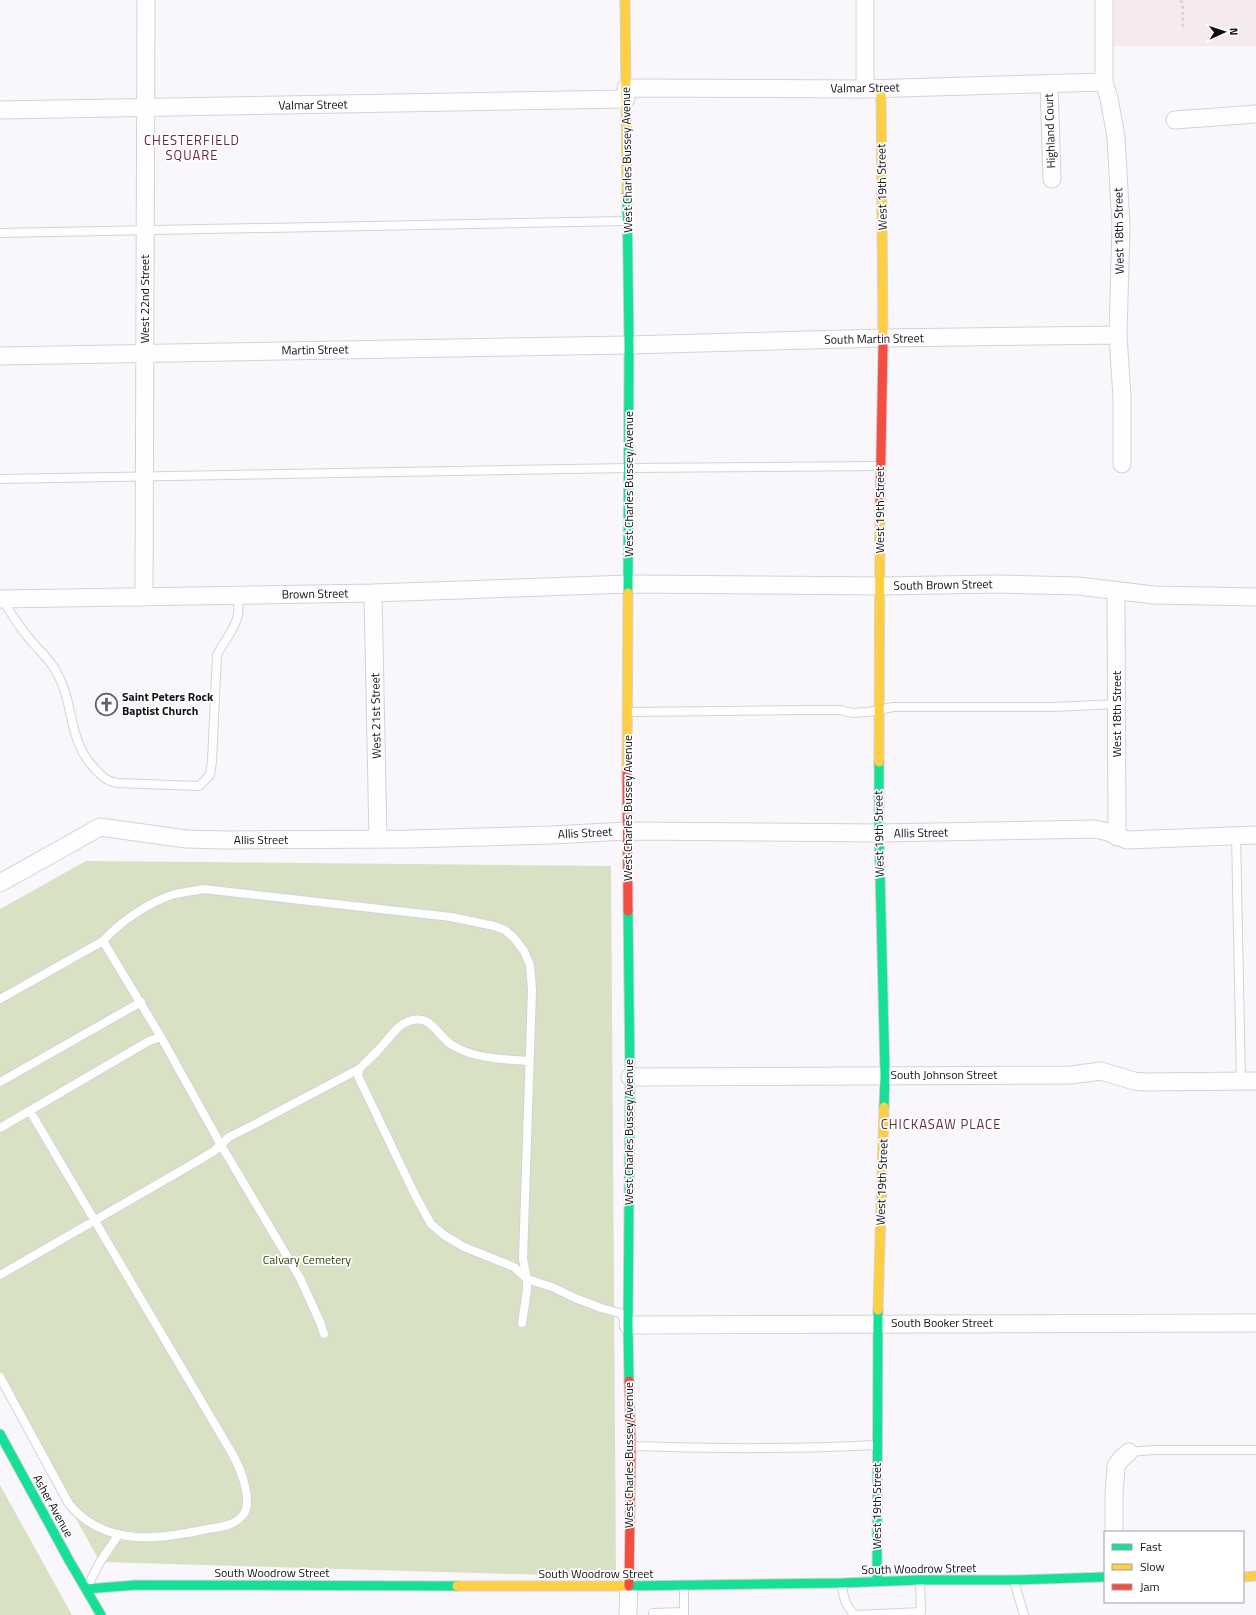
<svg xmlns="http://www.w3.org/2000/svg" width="1256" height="1615" viewBox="0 0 1256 1615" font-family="'Titillium Web',sans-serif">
<rect width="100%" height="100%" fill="#f9f7fb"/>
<path fill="#f6eaed" d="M 1103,0 L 1256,0 L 1256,46 L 1104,46 Z"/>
<path fill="#d8e1c4" d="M 86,861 L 611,866 L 616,1577 L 100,1562 L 0,1382 L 0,909 Z
M 0,1485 L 72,1615 L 0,1615 Z"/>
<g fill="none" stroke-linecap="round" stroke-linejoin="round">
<defs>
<path id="lane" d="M 0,233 L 626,221
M 0,479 L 629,468 L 879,466
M 2,599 C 11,614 21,629 32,642 C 41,652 51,661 57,673 C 75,705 67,740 95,769 C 104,778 105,780 117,783 L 199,786 L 210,775 L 212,761 L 217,655 C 223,642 236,628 238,615 C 239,609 238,601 238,595
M 628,712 L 804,710 L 840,710 L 852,713 L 868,712 L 893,707 L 1053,707 L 1117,704
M 1236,835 L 1241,1081
M 103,941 L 161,1037 L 221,1145 L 300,1278 L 320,1322 L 324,1334
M 0,999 L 103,941 C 121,921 149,902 175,894 C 184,892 194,891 203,889 L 451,917 L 494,926 L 505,930 L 514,938 L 524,951 L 530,965 L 532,990 L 523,1259 L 527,1279 L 527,1290 L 522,1323
M 529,1061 C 503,1059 474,1059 452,1045 C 436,1035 431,1012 407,1022 C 396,1026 389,1039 381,1047 C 374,1055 366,1062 359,1069 L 358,1076 L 416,1197 L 431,1224 L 444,1235 L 464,1247 L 514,1267 L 527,1279 L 552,1287 L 575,1298 L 601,1308 L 620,1313 L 624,1319
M 0,1082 L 141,1002
M 0,1128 L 149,1041 L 161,1037
M 0,1275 L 196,1162 L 214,1151 L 229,1137 L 253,1125 L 359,1069
M 0,1377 L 69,1504 C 105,1547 158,1540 207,1529 C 219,1527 235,1526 243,1515 C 254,1501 240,1468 233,1455 L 30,1111
M 632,1446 C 714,1449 795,1449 876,1445
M 1129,1452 L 1154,1450 L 1256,1450
M 1014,1581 L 1024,1615
M 842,1584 C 844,1599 844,1604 855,1615
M 684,1586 L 684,1615
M 87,1587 L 100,1562 L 119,1534
M 653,1615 L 653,1613 L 684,1612
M 855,1615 L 921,1612 L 920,1581"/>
<path id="street" d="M 1104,0 L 1104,82 L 1109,98 L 1116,137 L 1121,226 L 1118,335 L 1122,398 L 1122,464
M 1049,83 L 1052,179
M 626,88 L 865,89 L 1104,82
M 865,89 L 865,0
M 0,110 L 626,99
M 1175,120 L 1256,114
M 0,356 L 629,345 L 884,338 L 1118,335
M 1116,591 L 1117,837
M 373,593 L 378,839
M 144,597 L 146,0
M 0,599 L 373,593 L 629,584 L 880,586 L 998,584 L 1078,586 L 1154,595 L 1256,597
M 0,883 L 100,827 L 186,839 L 225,840 L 409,839 L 551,835 L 627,831 L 879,833 L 1095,829 L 1108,832 L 1127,840 L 1256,835
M 630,1077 L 1071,1075 L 1101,1071 L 1134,1081 L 1144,1082 L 1256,1081
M 628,1325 L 1256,1323
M 1114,1532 L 1114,1495 L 1116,1466 L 1121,1459 L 1129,1452
M 628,1615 L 629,1586"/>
<path id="fast" d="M 627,192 L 629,345 L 628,593
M 879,762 L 879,833 L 885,1075 L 884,1107
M 628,911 L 630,1077 L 628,1325 L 629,1381
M 0,1434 L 70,1562 L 101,1615
M 877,1581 L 878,1310
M 626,1586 L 842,1583 L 920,1580 L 1014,1580 L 1105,1577
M 86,1589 L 136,1585 L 457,1586"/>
<path id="slow" d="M 625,0 L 627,192
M 881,88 L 883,346
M 879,762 L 880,505
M 627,772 L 628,593
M 878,1310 L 884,1107
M 1243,1577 L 1256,1576
M 457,1586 L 626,1586"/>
<path id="jam" d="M 880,505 L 883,346
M 627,772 L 628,911
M 629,1586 L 631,1446 L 629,1381"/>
</defs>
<use href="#lane" stroke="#d4d2d7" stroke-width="10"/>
<use href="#street" stroke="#d4d2d7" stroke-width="19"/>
<use href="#fast" stroke="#d4d2d7" stroke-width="11"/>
<use href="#slow" stroke="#d4d2d7" stroke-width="11"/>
<use href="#jam" stroke="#d4d2d7" stroke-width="11"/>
<path stroke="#d2d2d3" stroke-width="2.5" stroke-dasharray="3 3" stroke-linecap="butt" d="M 1181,0 L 1183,8 L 1183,30"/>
<use href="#lane" stroke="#fefefe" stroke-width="8"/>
<use href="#street" stroke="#fefefe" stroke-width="17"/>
<use href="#fast" stroke="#16e098" stroke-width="9"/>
<use href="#slow" stroke="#ffcf43" stroke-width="9"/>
<use href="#jam" stroke="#f24e42" stroke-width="9"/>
</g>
<defs>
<symbol id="church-ring" viewBox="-11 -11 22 22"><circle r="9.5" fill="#fff" stroke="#626065" stroke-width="1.5"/><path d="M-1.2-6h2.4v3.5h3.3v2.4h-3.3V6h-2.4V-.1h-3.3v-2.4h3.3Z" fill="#626065"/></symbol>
</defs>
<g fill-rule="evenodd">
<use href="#church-ring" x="94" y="692" width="25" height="25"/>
</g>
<g text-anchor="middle" stroke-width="3.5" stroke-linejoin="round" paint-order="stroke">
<g font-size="12" fill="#110f14" stroke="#fff">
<text transform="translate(865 88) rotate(-1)" y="4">Valmar Street</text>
<text transform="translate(313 105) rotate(-1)" y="4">Valmar Street</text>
<text transform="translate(1050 131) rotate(-92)" y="4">Highland Court</text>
<text transform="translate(627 160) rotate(-91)" y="4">West Charles Bussey Avenue</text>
<text transform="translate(882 187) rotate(-91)" y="4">West 19th Street</text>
<text transform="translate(1119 231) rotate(-91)" y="4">West 18th Street</text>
<text transform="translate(145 299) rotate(-90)" y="4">West 22nd Street</text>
<text transform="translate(874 339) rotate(-1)" y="4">South Martin Street</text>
<text transform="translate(315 350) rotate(-1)" y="4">Martin Street</text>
<text transform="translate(629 484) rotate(-90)" y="4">West Charles Bussey Avenue</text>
<text transform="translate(880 510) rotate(-90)" y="4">West 19th Street</text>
<text transform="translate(943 585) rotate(-1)" y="4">South Brown Street</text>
<text transform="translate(315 594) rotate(-1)" y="4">Brown Street</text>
<text transform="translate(1117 714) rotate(-90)" y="4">West 18th Street</text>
<text transform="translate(376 716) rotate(-91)" y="4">West 21st Street</text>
<text transform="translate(628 808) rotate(-90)" y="4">West Charles Bussey Avenue</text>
<text transform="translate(585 833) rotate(-3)" y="4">Allis Street</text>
<text transform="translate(921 833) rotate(-1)" y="4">Allis Street</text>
<text transform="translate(879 834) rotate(-91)" y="4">West 19th Street</text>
<text x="261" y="844">Allis Street</text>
<text x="944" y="1079">South Johnson Street</text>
<text transform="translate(629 1132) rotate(-90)" y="4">West Charles Bussey Avenue</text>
<text transform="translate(882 1182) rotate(-88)" y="4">West 19th Street</text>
<text x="942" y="1327">South Booker Street</text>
<text transform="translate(629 1455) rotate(-90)" y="4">West Charles Bussey Avenue</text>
<text transform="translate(53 1506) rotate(61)" y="4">Asher Avenue</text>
<text transform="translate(877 1506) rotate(-90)" y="4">West 19th Street</text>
<text transform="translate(919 1569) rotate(-1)" y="4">South Woodrow Street</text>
<text x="272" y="1577">South Woodrow Street</text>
<text x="596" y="1578">South Woodrow Street</text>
</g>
<g font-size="12" font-weight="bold" fill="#110f14" stroke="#fff" text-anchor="start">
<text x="122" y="701">Saint Peters Rock<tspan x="122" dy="14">Baptist Church</tspan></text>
</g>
<g font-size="12" fill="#334106" stroke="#fff">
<text x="307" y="1264">Calvary Cemetery</text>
</g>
<g font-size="13" letter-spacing="1" fill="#6c2637" stroke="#fff">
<text x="192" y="145">CHESTERFIELD<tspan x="192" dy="15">SQUARE</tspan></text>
<text x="941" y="1129">CHICKASAW PLACE</text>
</g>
</g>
<rect x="1104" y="1531" width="140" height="72" fill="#ffffff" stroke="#a09fa1"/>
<rect x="1112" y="1544" width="20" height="6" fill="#16e098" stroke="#a09fa1"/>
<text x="1140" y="1551" font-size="12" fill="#110f14">Fast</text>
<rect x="1112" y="1564" width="20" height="6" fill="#ffcf43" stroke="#a09fa1"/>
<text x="1140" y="1571" font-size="12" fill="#110f14">Slow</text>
<rect x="1112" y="1584" width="20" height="6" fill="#f24e42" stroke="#a09fa1"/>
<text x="1140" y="1591" font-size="12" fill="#110f14">Jam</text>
<g transform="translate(1224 32) rotate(87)" stroke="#ffffff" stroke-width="3" paint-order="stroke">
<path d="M0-3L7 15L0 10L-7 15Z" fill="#110f14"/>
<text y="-6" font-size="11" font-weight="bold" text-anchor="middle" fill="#110f14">N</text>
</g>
</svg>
